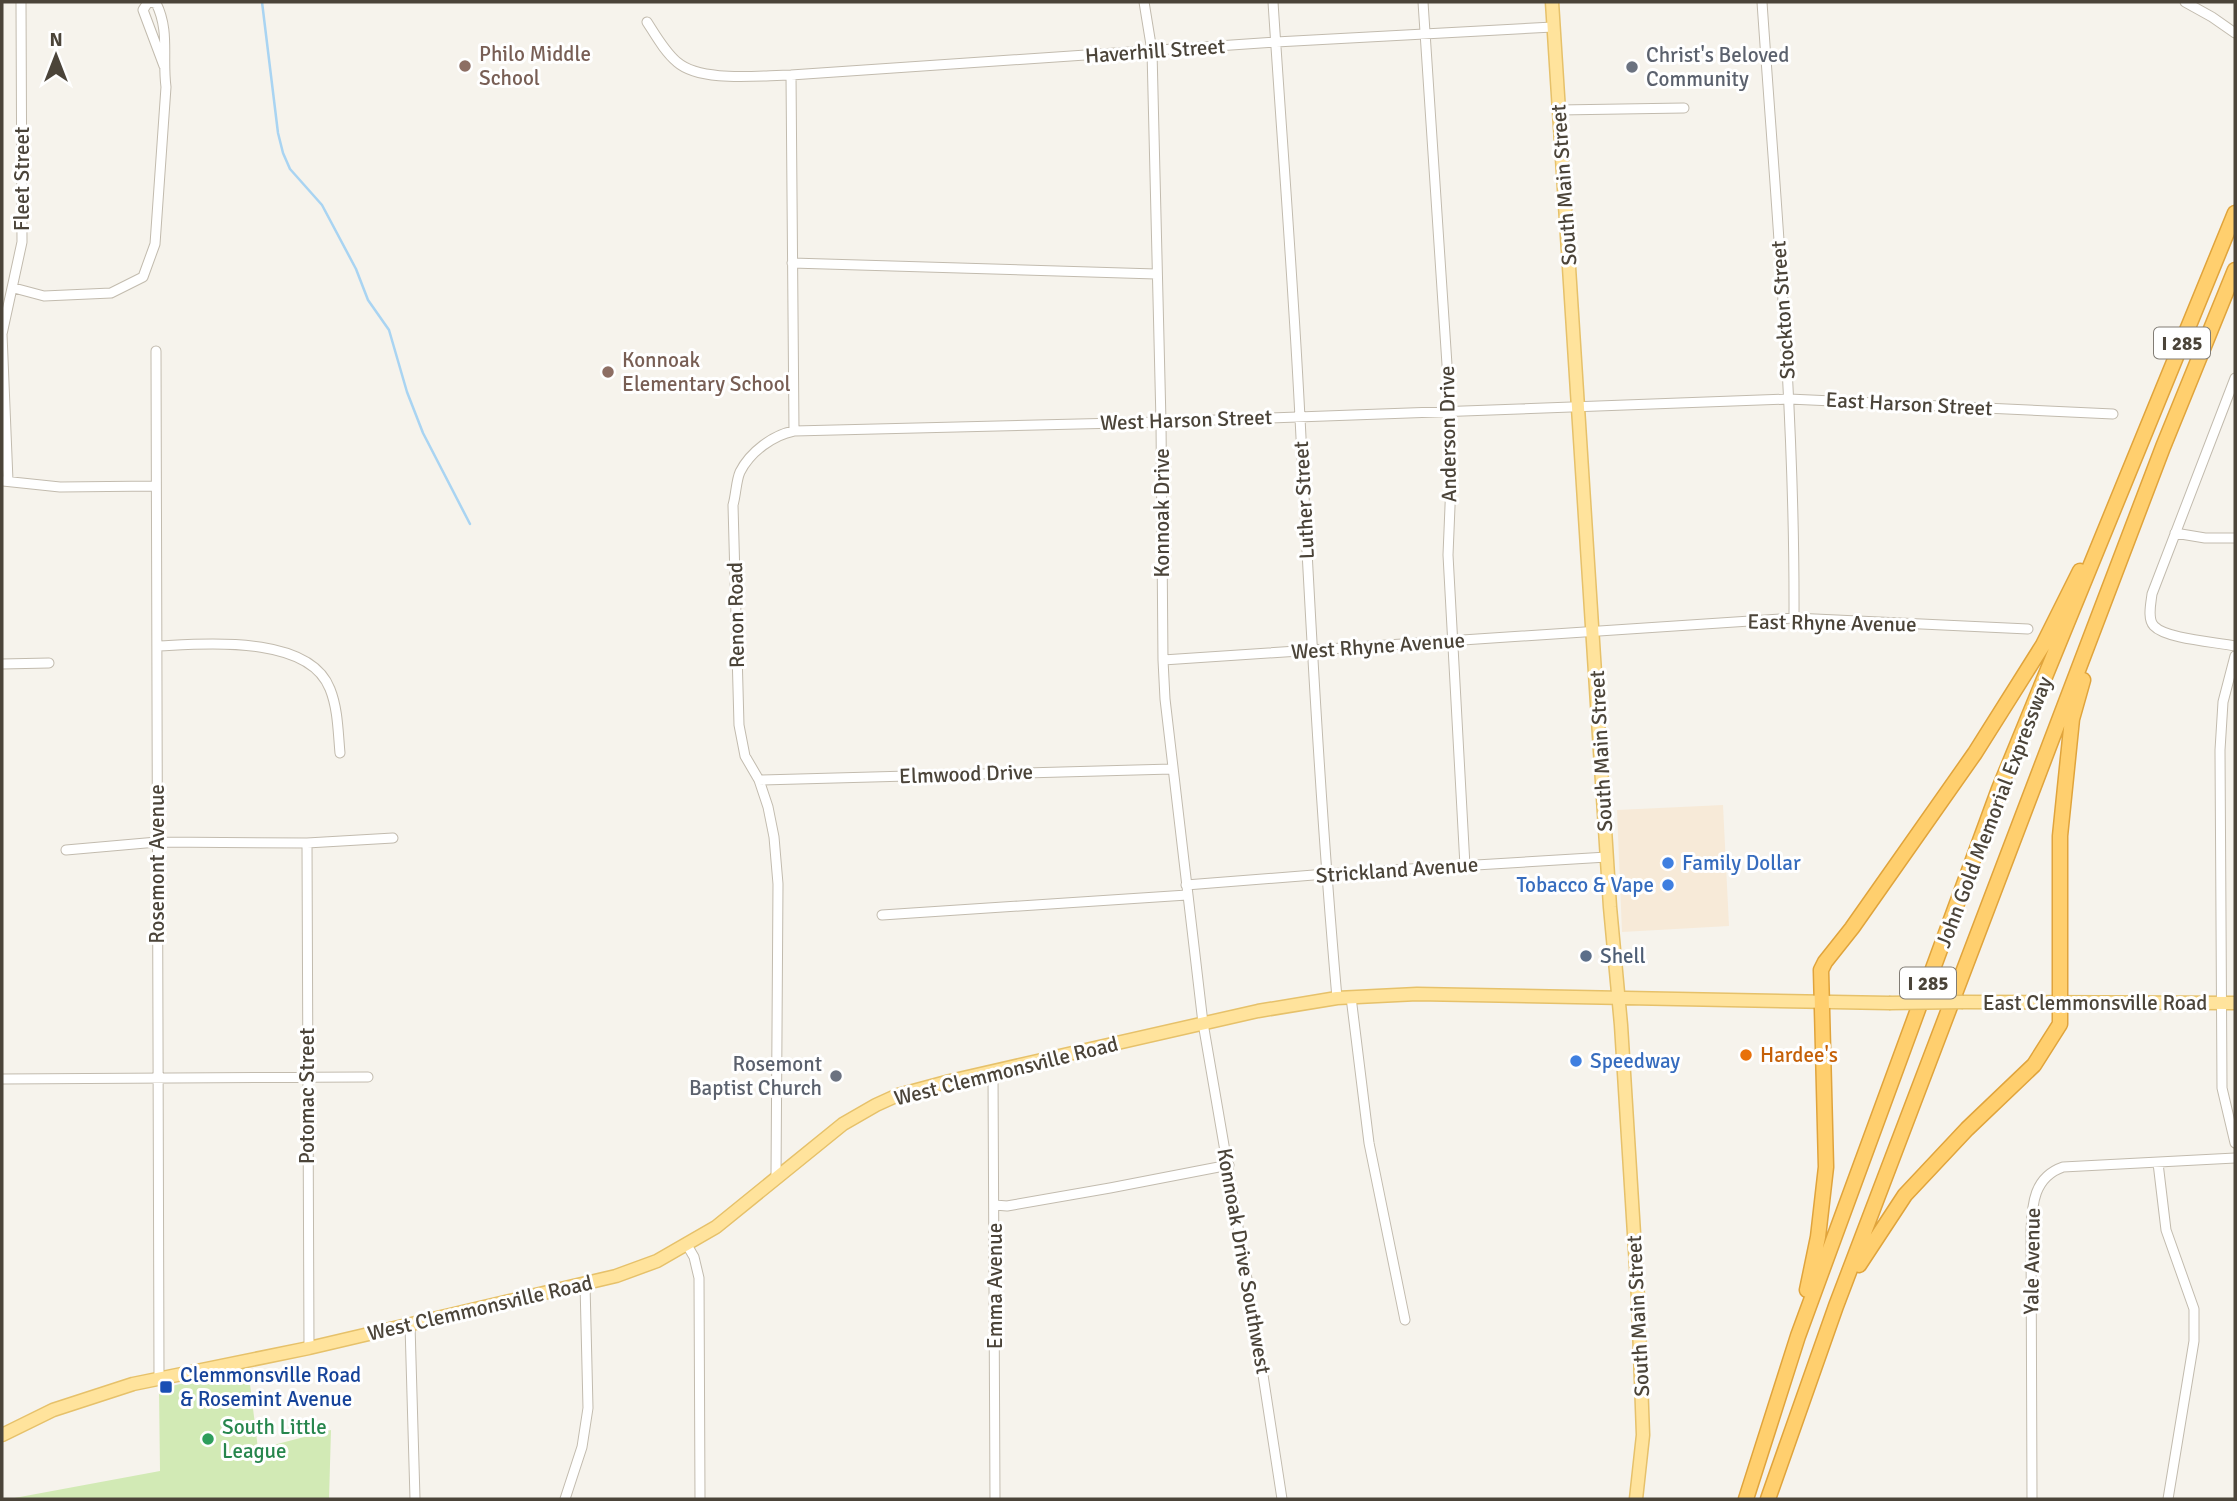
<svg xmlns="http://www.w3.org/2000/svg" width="2237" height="1501" viewBox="0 0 2237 1501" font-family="Signika,sans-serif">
<rect width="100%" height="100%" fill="#f6f3ec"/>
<path fill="#f7ead8" d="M 1723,805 L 1729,926 L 1622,932 L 1617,810 Z"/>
<path fill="#d2eab5" d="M 248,1368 L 258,1449 L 331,1430 L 329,1499 L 9,1499 L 160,1471 L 159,1389 Z"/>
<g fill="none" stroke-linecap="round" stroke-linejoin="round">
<path stroke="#a9d4f2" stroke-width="2.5" d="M 262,2 L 278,133 L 283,153 L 290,169 L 322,205 L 356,269 L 368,300 L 389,330 L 407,392 L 423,433 L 470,524"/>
<defs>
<path id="minor" d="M 1144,2 L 1152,51 L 1161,422 L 1163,660 L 1165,699 L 1203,1023 L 1259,1349 L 1282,1499
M 1273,2 C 1282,140 1293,279 1300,418 C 1310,612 1320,805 1337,998
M 1423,2 L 1450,410 L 1451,482 L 1448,555 L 1465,866
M 1762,2 C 1776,207 1795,412 1794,618
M 2185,2 L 2212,17 L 2235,33
M 647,22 C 656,36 665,52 677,62 C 701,83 761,75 791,75 L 1276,42 L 1553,27
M 791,75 L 794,431
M 1559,110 L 1684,108
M 792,263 L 1156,274
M 14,288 L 44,296 L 111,293 L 143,277 L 155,244 L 166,87 C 162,57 170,31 156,3 L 148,2 L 143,10 L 164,66
M 156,351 L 159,1378
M 2235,378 L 2152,594 C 2151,603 2147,619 2154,626 C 2166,639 2216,642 2235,646
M 3,481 L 60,487 L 156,486
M 8,481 L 2,334 L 22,242 L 21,2
M 2175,533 L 2205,538 L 2235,538
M 157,646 C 204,644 309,634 330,689 C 338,709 338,732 340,753
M 2235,656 L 2223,702 L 2220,750 L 2222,1088 L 2235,1143
M 1163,660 L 1794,618 L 2028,629
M 2,664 L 49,663
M 759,780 L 1172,769
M 307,843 L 309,1348
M 66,850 L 157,842 L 307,843 L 393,838
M 1186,885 L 1326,874 L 1607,857
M 882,915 L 1187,895
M 1351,997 L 1369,1143 L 1405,1320
M 993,1072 L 995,1499
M 2,1079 L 368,1077
M 2158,1163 L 2166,1230 L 2194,1309 L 2194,1341 L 2168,1499
M 776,1177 L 778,884 L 774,837 L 768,807 L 759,780 L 745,756 L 739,725 L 733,505 C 736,495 736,481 740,472 C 750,452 773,435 794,431 L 1161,422 L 1789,399 L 2113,414
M 995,1205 L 1007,1206 L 1110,1188 L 1229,1165
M 687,1245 L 694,1257 L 699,1278 L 700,1499
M 410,1325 L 415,1499
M 565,1499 L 582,1447 L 588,1408 L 585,1284
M 2032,1499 L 2031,1230 C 2032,1204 2034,1177 2063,1167 L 2235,1158"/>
<path id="major" d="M 1552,2 L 1610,907 L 1621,1025 L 1638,1298 L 1643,1435 L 1636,1499
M 1963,1002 L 2235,1003
M 2,1435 L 53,1410 L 133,1384 L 309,1348 L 616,1276 L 657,1261 L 716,1227 L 843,1124 L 876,1105 L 898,1095 L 950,1081 L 1258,1011 L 1337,998 L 1417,994 L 1889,1003"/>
<path id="highway" d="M 1859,1265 L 1905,1195 L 1967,1129 L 2034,1065 L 2060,1024 L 2060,836 L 2072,719 L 2083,680
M 1807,1290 L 1818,1237 L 1826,1167 L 1821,970 L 1825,962 L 1852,928 L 1975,753 L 2043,645 L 2080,571
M 1746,1499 L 1798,1336 L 1999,789 L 2235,213
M 1768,1499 L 1836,1306 L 2163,447 L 2235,270"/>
</defs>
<use href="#minor" stroke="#c2bbae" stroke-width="11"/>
<use href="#major" stroke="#e6c16a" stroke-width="15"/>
<use href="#highway" stroke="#e0a43c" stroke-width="17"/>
<use href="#minor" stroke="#fff" stroke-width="9"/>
<use href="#major" stroke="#ffe39c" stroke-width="12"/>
<use href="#highway" stroke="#ffcf6e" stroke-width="14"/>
<defs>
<path id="major-bridge" d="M 1889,1003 L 1963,1002"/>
</defs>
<use href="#major-bridge" stroke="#e6c16a" stroke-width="15" stroke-linecap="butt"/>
<use href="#major-bridge" stroke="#ffe39c" stroke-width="12"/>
</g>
<g fill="#8d6e63" stroke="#fff" stroke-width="2.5">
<circle cx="465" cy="66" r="7"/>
<circle cx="608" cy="372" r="7"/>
</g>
<g fill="#6b7280" stroke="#fff" stroke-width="2.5">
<circle cx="1632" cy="67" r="7"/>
<circle cx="836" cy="1076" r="7"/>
</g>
<g fill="#3f7fe0" stroke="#fff" stroke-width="2.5">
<circle cx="1668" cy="863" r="7"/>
<circle cx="1668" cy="885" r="7"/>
<circle cx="1576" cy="1061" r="7"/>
</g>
<circle fill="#5c6f8a" stroke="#fff" stroke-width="2.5" cx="1586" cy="956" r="7"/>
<circle fill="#e8710a" stroke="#fff" stroke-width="2.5" cx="1746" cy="1055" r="7"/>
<rect fill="#1a4fb4" stroke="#fff" stroke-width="2.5" x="159" y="1380" width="14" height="14" rx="3.5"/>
<circle fill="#2e9e5b" stroke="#fff" stroke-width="2.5" cx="208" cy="1439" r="7"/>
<g text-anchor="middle" stroke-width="6" stroke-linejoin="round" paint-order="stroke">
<g fill="#fff" stroke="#817c74" stroke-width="2">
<rect x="2154" y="327.5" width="56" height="31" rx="5"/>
<rect x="1900" y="967.5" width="56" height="31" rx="5"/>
</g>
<g font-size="19" font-weight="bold" fill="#4b4439">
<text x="2182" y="350">I 285</text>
<text x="1928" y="990">I 285</text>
</g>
<g font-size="21" fill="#4b4439" stroke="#fff">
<text transform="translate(1155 51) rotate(-4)" y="7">Haverhill Street</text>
<text transform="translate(22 179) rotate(-90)" y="7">Fleet Street</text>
<text transform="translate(1564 185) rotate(-94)" y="7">South Main Street</text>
<text transform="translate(1783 310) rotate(-94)" y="7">Stockton Street</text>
<text transform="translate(1909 404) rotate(3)" y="7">East Harson Street</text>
<text transform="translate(1186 420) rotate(-2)" y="7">West Harson Street</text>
<text transform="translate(1448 434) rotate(-91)" y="7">Anderson Drive</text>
<text transform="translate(1304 500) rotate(-93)" y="7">Luther Street</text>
<text transform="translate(1162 513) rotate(-90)" y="7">Konnoak Drive</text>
<text transform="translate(736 615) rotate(-91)" y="7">Renon Road</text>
<text transform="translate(1832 623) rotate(1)" y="7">East Rhyne Avenue</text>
<text transform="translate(1378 646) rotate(-4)" y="7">West Rhyne Avenue</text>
<text transform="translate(1601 751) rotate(-93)" y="7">South Main Street</text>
<text transform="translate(966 774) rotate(-2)" y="7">Elmwood Drive</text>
<text transform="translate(1994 812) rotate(-69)" y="7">John Gold Memorial Expressway</text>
<text transform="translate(157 864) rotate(-90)" y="7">Rosemont Avenue</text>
<text transform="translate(1397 870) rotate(-4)" y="7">Strickland Avenue</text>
<text x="2095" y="1010">East Clemmonsville Road</text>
<text transform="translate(1006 1071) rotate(-14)" y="7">West Clemmonsville Road</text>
<text transform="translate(307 1096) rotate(-90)" y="7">Potomac Street</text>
<text transform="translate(1244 1261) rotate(80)" y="7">Konnoak Drive Southwest</text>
<text transform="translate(2032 1261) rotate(-89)" y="7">Yale Avenue</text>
<text transform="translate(995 1286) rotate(-90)" y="7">Emma Avenue</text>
<text transform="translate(480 1308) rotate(-13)" y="7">West Clemmonsville Road</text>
<text transform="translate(1638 1316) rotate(-93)" y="7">South Main Street</text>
</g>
<g font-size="21" fill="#785e54" stroke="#fff" text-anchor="start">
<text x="479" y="61">Philo Middle<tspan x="479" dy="24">School</tspan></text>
<text x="622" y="367">Konnoak<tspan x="622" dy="24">Elementary School</tspan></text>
</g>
<g font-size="21" fill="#5b616d" stroke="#fff" text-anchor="start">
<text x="1646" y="62">Christ's Beloved<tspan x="1646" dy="24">Community</tspan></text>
<text x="822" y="1071" text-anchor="end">Rosemont<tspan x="822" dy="24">Baptist Church</tspan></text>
</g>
<g font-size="21" fill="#366cbe" stroke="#fff" text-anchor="start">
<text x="1682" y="870">Family Dollar</text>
<text x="1654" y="892" text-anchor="end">Tobacco &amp; Vape</text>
<text x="1590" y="1068">Speedway</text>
</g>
<g font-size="21" fill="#4e5e75" stroke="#fff" text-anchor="start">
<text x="1600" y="963">Shell</text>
</g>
<g font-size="21" fill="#c56008" stroke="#fff" text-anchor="start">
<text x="1760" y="1062">Hardee's</text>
</g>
<g font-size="21" fill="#164399" stroke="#fff" text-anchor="start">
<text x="180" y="1382">Clemmonsville Road<tspan x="180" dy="24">&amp; Rosemint Avenue</tspan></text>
</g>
<g font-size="21" fill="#27864d" stroke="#fff" text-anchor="start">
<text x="222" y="1434">South Little<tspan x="222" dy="24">League</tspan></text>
</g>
</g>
<rect width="2237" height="1501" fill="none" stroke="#4b4439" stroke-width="7"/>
<g transform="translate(56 56)" stroke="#ffffff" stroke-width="5" paint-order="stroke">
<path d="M0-5L12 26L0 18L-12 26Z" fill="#4b4439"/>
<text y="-10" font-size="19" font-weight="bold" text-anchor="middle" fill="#4b4439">N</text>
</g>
</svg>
